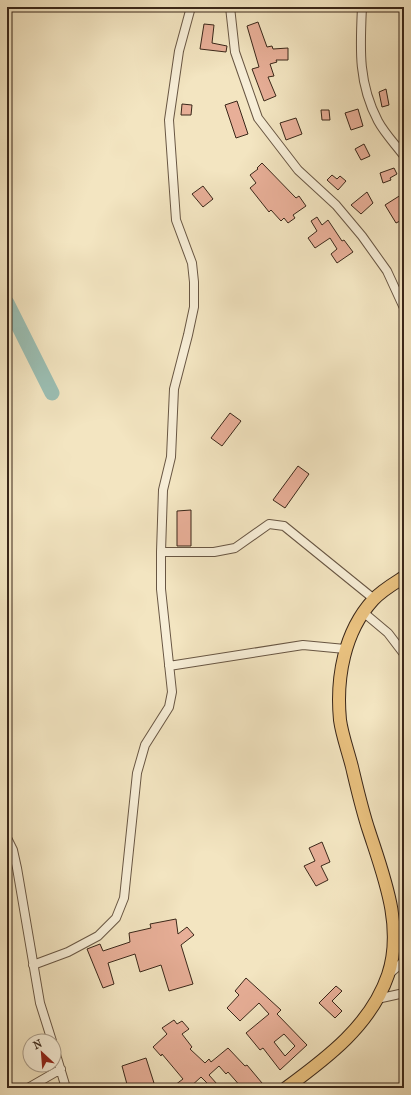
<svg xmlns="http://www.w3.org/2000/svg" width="411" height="1095" viewBox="0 0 411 1095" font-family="'IM FELL French Canon',serif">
<rect width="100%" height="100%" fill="#f3e5c1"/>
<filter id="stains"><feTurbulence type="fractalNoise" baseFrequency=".005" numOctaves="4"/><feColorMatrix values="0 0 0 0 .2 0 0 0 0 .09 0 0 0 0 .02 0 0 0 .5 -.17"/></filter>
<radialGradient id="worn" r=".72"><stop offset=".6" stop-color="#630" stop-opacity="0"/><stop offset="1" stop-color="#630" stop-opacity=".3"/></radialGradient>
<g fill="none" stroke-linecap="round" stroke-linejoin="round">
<path stroke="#9bbfb4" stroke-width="15" d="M 7,303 L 52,393"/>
</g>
<path fill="#e8af98" stroke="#3a2719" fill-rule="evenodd" d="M 258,22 L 267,47 L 272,46 L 273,49 L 288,48 L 288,60 L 276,60 L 277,62 L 270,64 L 274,76 L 268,77 L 276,96 L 264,101 L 252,69 L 259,67 L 247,26 Z
M 204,24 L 214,25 L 212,43 L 227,46 L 226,52 L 200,49 Z
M 386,89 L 389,105 L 382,107 L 379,92 Z
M 237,101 L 248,134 L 236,138 L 225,105 Z
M 182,104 L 192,105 L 191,115 L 181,115 Z
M 358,109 L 363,126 L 351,130 L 345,113 Z
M 321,110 L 329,110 L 330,120 L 322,120 Z
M 296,118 L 302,134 L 286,140 L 280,123 Z
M 364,144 L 370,156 L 361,160 L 355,149 Z
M 262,163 L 296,198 L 299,196 L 306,206 L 293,215 L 295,218 L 288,223 L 284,218 L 281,221 L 271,210 L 269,212 L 250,188 L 256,183 L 250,175 L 258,169 L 257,168 Z
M 394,168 L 397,174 L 390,178 L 391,180 L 383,183 L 380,173 Z
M 332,175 L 337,179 L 340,176 L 346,181 L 338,190 L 327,180 Z
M 203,186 L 213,199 L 203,207 L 192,194 Z
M 367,192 L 373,203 L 361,214 L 351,205 Z
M 404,193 L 404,219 L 396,223 L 385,205 Z
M 317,217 L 322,225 L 328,220 L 342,241 L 344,240 L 353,252 L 337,263 L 331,254 L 337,249 L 330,238 L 315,248 L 308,238 L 317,231 L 311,221 Z
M 230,413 L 241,421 L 222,446 L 211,438 Z
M 298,466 L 309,474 L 285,508 L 273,500 Z
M 191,510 L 191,546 L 177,546 L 177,511 Z
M 322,842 L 330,862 L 321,866 L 328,880 L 316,886 L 304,866 L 315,861 L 309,848 Z
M 176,919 L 178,934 L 187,927 L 194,935 L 181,945 L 193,984 L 169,991 L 161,965 L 140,972 L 135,954 L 108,963 L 114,984 L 103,988 L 87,949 L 100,944 L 103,951 L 130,942 L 129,933 L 151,928 L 150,924 Z
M 246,978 L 281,1010 L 277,1014 L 307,1045 L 280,1070 L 263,1048 L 260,1050 L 246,1033 L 269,1014 L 259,1003 L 240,1021 L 227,1008 L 239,995 L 235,991 ZM 284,1034 L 295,1046 L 285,1056 L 274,1042 Z
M 336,986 L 342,991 L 332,1001 L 342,1011 L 335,1018 L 319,1003 Z
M 174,1020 L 177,1024 L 182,1021 L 189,1029 L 182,1034 L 192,1047 L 190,1049 L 205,1063 L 209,1059 L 211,1062 L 228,1048 L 245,1066 L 247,1065 L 262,1083 L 256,1088 L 242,1088 L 228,1072 L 226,1074 L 219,1066 L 209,1075 L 217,1084 L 212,1088 L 201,1077 L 189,1088 L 171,1088 L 183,1079 L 162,1054 L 161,1056 L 153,1047 L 167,1034 L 162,1028 Z
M 146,1058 L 154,1083 L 138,1088 L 128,1088 L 122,1066 Z"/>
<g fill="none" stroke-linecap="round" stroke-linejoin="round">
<defs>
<path id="street" d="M 230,7 L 235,52 L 258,118 L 298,170 L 336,205 L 362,236 L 387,271 L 404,308
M 362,7 C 360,49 358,83 378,121 C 385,134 396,145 404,156
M 161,552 L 214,552 L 235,548 L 269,524 L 284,526 L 374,599
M 363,612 L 388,633 L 404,654
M 169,666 L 303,645 L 345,649
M 7,838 L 13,850 L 17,868 L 40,1003 L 52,1041
M 33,965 L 68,952 L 98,936 L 116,918 L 124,898 L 137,773 L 145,745 L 169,707 L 172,692 L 161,589 L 161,552 L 163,490 L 171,457 L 174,389 L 188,335 L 194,307 L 194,282 L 192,263 L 176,220 L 169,120 L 179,51 L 191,7
M 388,975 L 404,961
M 377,999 L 404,993
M 54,1048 L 66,1088
M 28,1088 L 61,1069"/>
<path id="primary" d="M 286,1088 C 327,1058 371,1025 388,975 C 404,927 384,877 369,831 C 362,810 357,788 352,767 C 348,751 342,735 340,720 C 336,678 344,632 373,600 C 381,591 393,584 404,577"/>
</defs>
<use href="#street" stroke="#685643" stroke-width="10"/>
<use href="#primary" stroke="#3a2719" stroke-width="14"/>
<use href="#street" stroke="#f7eed7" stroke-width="8"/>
<use href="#primary" stroke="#eac280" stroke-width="12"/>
</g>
<rect width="411" height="1095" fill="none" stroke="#f3e5c1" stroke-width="24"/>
<rect x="8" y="8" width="395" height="1079" fill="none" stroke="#3a2719" stroke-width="2"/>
<rect x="12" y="12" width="387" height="1071" fill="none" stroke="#3a2719"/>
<g transform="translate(42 1053) rotate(334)"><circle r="19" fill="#f7eed7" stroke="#ab9e8b"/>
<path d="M0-3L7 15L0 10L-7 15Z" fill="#8f2418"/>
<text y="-6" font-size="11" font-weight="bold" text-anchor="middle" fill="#3a2719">N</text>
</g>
<rect width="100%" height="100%" filter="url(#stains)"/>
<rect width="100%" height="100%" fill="url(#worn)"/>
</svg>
